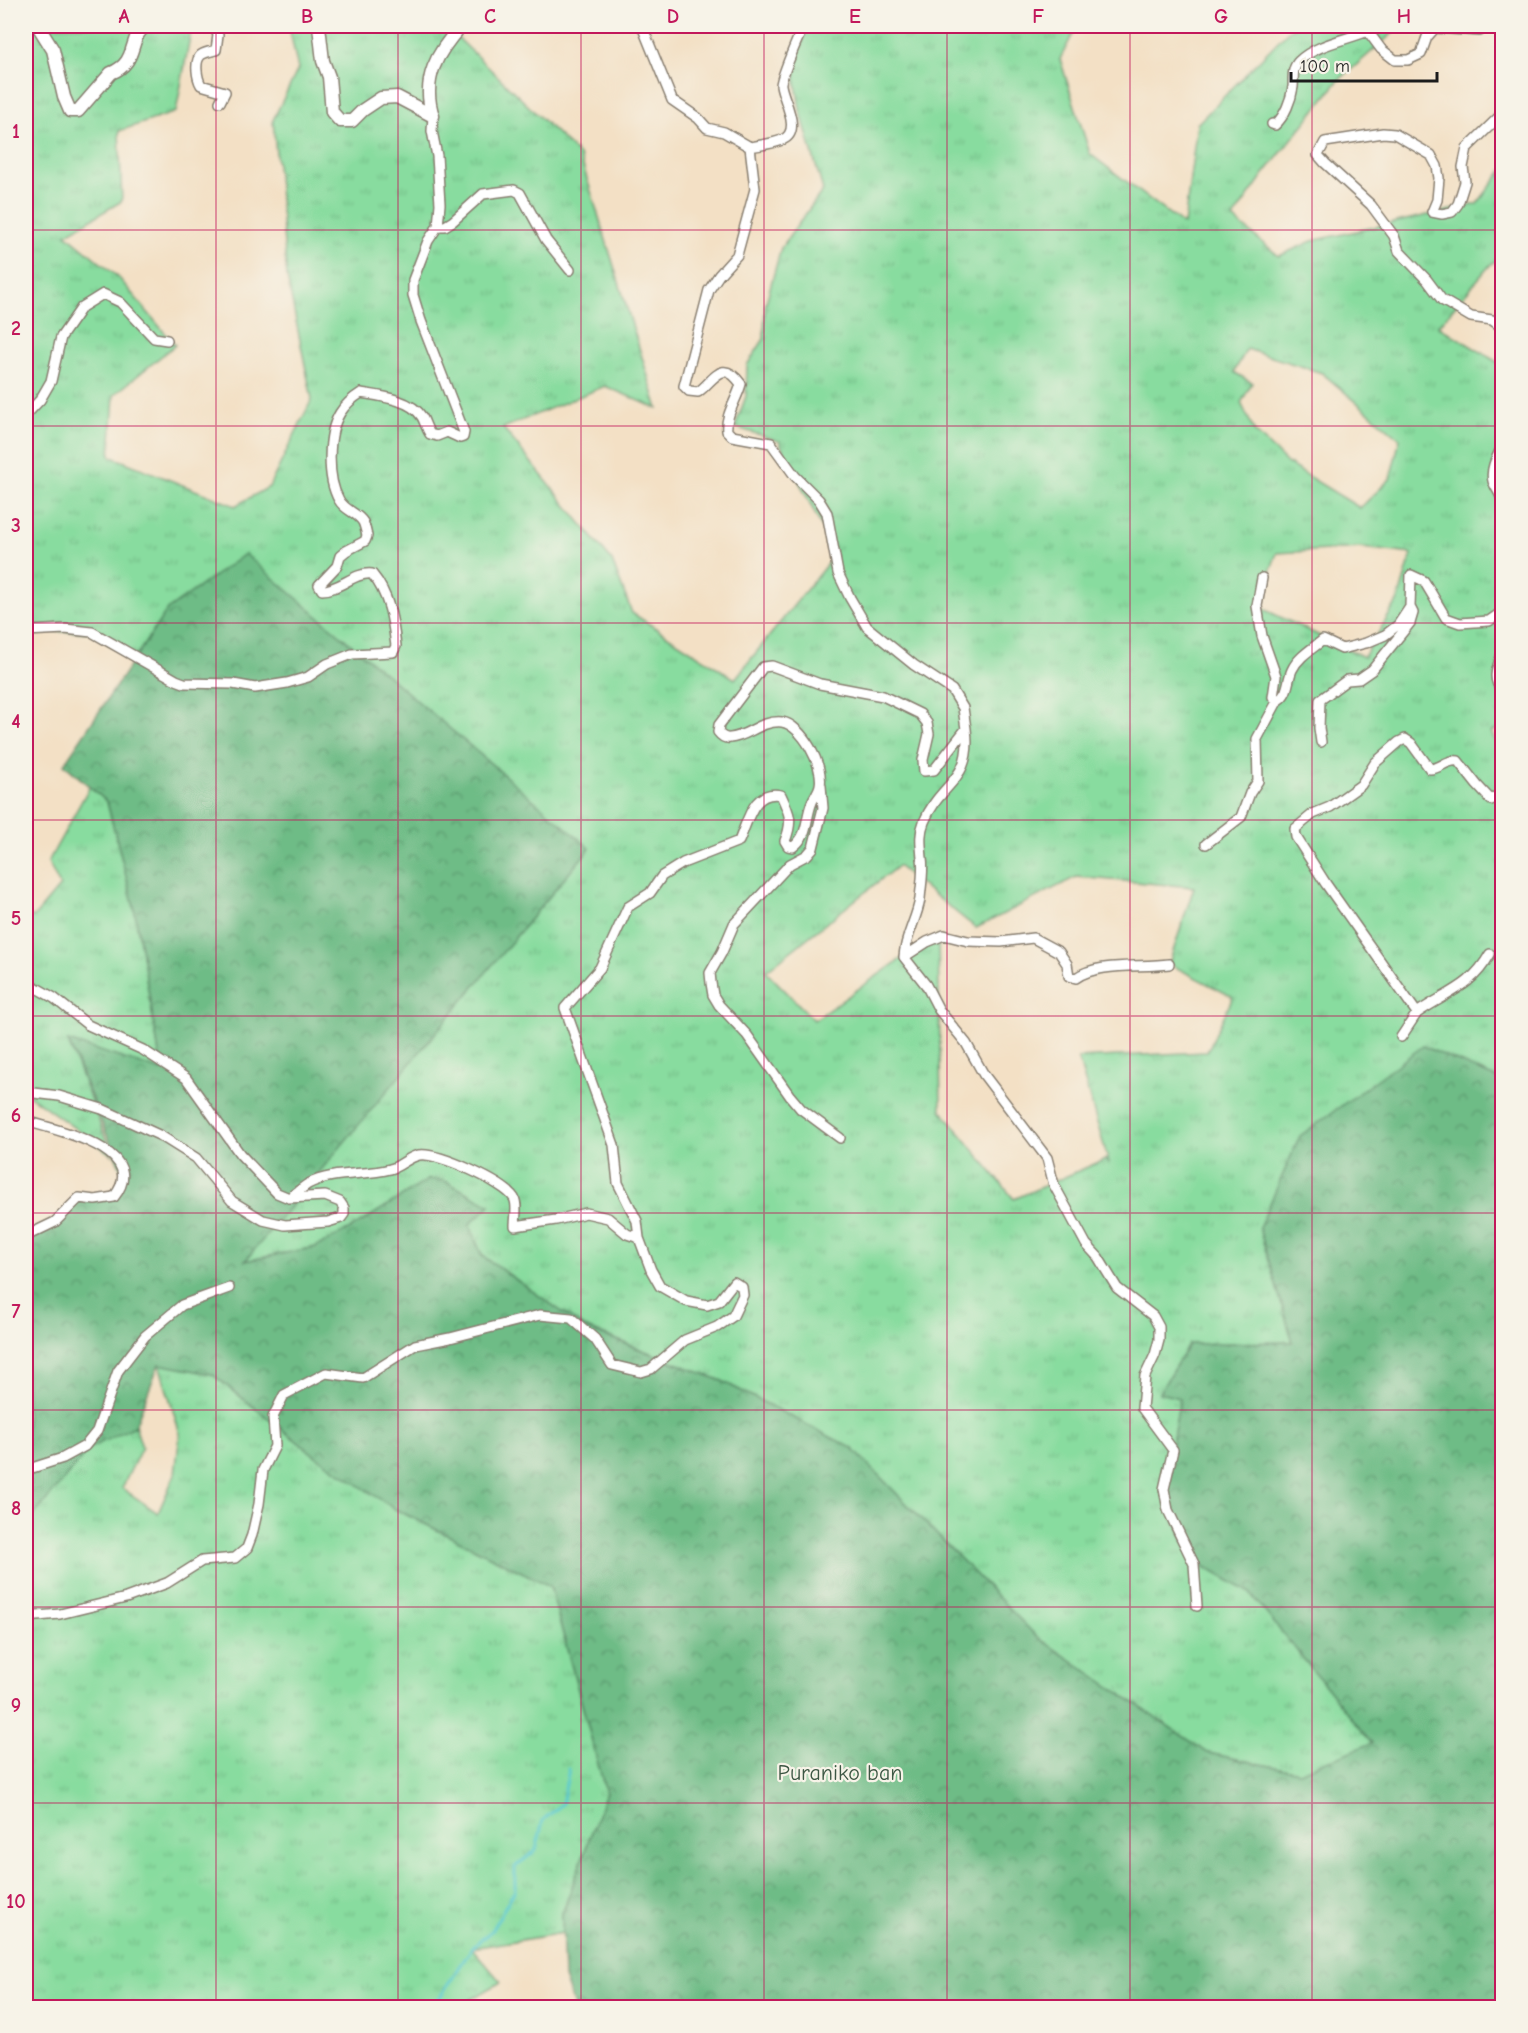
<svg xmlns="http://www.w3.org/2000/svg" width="1528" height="2033" viewBox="0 0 1528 2033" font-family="'Comic Neue',sans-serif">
<defs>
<pattern id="grass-tufts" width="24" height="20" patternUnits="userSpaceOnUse" patternTransform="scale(1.5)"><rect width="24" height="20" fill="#88dc9f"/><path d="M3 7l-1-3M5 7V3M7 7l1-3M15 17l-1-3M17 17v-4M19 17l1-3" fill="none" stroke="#75bc88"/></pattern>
<pattern id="forest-crowns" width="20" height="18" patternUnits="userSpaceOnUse" patternTransform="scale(1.5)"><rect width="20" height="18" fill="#6ebc86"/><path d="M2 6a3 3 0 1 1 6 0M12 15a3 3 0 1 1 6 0" fill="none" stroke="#5a986d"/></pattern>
</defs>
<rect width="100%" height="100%" fill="#f7f3e8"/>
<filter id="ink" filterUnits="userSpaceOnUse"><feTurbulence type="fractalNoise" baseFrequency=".0167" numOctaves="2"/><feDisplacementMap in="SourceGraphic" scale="12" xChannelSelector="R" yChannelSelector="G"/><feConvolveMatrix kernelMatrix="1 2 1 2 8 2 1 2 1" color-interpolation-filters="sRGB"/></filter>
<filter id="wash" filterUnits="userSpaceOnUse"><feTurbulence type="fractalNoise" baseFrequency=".008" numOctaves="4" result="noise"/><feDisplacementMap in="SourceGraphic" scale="24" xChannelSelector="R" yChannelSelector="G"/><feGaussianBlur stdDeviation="1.35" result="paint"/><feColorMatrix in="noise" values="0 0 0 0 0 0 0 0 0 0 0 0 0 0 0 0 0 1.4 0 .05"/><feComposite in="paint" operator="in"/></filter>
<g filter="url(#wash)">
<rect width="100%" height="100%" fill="#f3e0c5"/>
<path fill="url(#grass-tufts)" stroke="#527c5e" stroke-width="1.5" fill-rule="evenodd" d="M 26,26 L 192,26 L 176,112 L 119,131 L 122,201 L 66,234 L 119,278 L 175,345 L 114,395 L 110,456 L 235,506 L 269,487 L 312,399 L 287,277 L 273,120 L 298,69 L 289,26 L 463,26 L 454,34 L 580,156 L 658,409 L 605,386 L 503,428 L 612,561 L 632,613 L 735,679 L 835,554 L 779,441 L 735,427 L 746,396 L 747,365 L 764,339 L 765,306 L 781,248 L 823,190 L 800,110 L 794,71 L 805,34 L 815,26 L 1059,26 L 1074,32 L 1060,59 L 1090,154 L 1184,225 L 1197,124 L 1289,30 L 1297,26 L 1401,26 L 1338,81 L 1264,174 L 1233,218 L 1279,256 L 1312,241 L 1477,204 L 1502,171 L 1502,256 L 1491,264 L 1438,326 L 1502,365 L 1502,727 L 1491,732 L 1502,756 L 1502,1081 L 1423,1046 L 1259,1228 L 1293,1342 L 1189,1344 L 1159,1393 L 1180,1398 L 1164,1489 L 1191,1559 L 1249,1592 L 1373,1744 L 1299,1772 L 1208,1753 L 1037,1637 L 852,1448 L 722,1381 L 579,1325 L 482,1255 L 469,1225 L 490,1205 L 445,1181 L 316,1247 L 244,1261 L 167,610 L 133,661 L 92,632 L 26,631 ZM 1247,349 L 1322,373 L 1400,439 L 1390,479 L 1360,508 L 1288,464 L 1255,432 L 1241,403 L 1252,383 L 1234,372 ZM 1362,548 L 1412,554 L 1398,600 L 1364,657 L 1257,606 L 1277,553 ZM 898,866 L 976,928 L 1076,877 L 1194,887 L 1169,964 L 1233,997 L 1207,1052 L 1078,1058 L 1109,1163 L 1106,1159 L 1014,1199 L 941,1110 L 938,936 L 904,957 L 814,1020 L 766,971 Z
M 90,786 L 107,802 L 134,907 L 162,1071 L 68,1042 L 112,1155 L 26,1093 L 26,914 L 34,917 L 60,886 L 48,862 Z
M 159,1364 L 212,1374 L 317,1457 L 395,1509 L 550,1586 L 606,1793 L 562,1914 L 563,1933 L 472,1948 L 501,1982 L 458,2007 L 26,2008 L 26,1517 L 85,1446 L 135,1426 L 142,1447 L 122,1488 L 158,1513 L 175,1474 L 180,1434 Z"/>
<path fill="url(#forest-crowns)" stroke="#456c51" stroke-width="1.5" d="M 245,554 L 590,848 L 245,1261 L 316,1247 L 352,1228 L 429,1179 L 445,1181 L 490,1205 L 469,1225 L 482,1256 L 587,1329 L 722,1381 L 852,1448 L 1037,1637 L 1208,1753 L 1299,1772 L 1372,1743 L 1249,1592 L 1191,1559 L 1164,1489 L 1180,1398 L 1159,1393 L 1189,1344 L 1293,1342 L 1259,1228 L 1300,1136 L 1423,1046 L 1502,1081 L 1502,2007 L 574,2007 L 564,1977 L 562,1915 L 606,1793 L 550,1586 L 395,1509 L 317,1457 L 212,1374 L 159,1364 L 135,1426 L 90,1448 L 26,1525 L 26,1236 L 55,1222 L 79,1198 L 114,1197 L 124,1176 L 68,1041 L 162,1071 L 134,907 L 107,802 L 64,764 L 167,610 Z"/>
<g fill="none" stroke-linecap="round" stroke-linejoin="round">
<path stroke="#5ccad0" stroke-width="3" d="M 427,2008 L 440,1997 L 472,1948 L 491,1931 L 515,1890 L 515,1867 L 536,1850 L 543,1820 L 562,1804 L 569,1769"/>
</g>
</g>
<g filter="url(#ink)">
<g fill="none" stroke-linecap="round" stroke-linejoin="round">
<defs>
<path id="minor" d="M 214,26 L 218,35 L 216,50 C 212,51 205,52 201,55 C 194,61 197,78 201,85 L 225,92 L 220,102
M 642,26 L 672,100 L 698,118 L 707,128 L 724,132 L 750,147
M 1364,26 L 1381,49 L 1395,60 L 1408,60 L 1421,54 L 1427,37 L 1435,28 L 1480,31 L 1486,26
M 1502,114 L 1467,148 L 1463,167 L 1465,182 L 1458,204 L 1452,212 L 1442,214 L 1432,212 L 1437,200 L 1439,178 L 1437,166 L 1431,155 L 1395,134 L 1383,133 L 1325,142 L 1318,155 L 1325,163 L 1371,205 L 1394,236 L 1399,251 L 1427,280 L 1442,300 L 1471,317 L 1492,320 L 1502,327
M 1272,124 L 1275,125 C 1285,116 1291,100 1293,87 C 1294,78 1291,69 1299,61 C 1317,44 1346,40 1368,31
M 438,226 L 445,226 L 453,221 L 483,194 L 514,190 L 520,193 L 546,240 L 570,270
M 26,415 L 40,400 L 51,381 L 61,337 L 82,307 L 103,294 L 120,302 L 154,338 L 167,340
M 1502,447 C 1497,457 1490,469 1493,481 C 1495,487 1500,493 1502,499
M 1262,578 L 1257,606 L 1262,636 L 1276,676 L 1273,697 L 1278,700 C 1289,694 1287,681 1292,670 C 1298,657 1312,649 1323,640 L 1342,649 L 1366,643 L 1385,635 L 1398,625 L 1410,607
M 26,631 L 65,629 L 92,632 L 176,680 L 184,683 L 233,684 L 255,688 L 287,683 L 308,677 L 327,664 L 352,654 L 393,652 L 396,646 C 393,620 389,594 372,574 C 354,572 340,590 322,590 L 319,585 L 337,566 L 340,556 L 346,551 L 365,541 L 367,536 C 366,532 365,526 363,522 C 357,512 345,511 339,500 C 327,479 327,434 340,413 C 345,405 353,398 361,393 C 379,396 411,399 422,417 C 425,422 426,428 430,434 L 437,436 L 447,432 L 460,438 L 463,437 L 464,432 L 421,321 L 413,295 L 413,280 L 428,241 L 438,226 L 440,204 L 437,156 L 432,131 L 433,116
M 1502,654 C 1498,666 1491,680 1502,689
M 966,729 C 973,782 940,782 924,822 C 919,834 921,845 922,858 C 924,871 921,886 920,899 C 917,919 905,936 904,957 L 926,985 L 939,1010 L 966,1043 L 984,1075 L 1047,1158 L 1054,1185 L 1086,1244 L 1098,1257 L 1117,1288 L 1153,1316 L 1159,1327 L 1159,1340 L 1155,1355 L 1145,1376 L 1142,1408 L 1173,1450 L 1164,1489 L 1168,1510 L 1194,1564 L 1197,1606
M 1321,742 L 1319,728 L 1320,700 L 1347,680 L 1359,679 L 1372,670 L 1410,623 L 1413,613 L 1410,607 L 1411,575 L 1424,581 L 1446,618 L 1460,623 L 1489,621 L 1502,612
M 821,786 L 823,808 L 813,848 L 807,855 L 790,864 L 734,924 L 722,952 L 710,973 L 711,983 L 713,995 L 719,1005 L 747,1035 L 790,1096 L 801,1109 L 840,1138
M 1206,844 L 1241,817 L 1250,793 L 1258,781 L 1257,739 L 1278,700
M 904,957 L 927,942 L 944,935 L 968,941 L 1001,942 L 1033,938 L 1059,952 L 1067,964 L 1069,976 L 1076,978 C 1097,962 1142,968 1169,964
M 26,982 L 54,998 L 88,1025 L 143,1050 L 186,1078 L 240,1154 L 277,1193 L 289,1198 L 325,1196 L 340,1202 L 344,1208 L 344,1214 L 341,1218 L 328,1222 L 285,1225 L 263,1220 L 232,1201 L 196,1158 L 161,1136 L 102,1109 L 59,1096 L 26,1092
M 1417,1013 C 1447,992 1471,988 1490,954
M 1401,1037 L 1417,1013 L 1326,884 L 1296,837 L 1295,829 L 1313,814 L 1330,807 L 1361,785 L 1375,763 L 1399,742 L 1405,739 L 1411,743 L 1430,769 C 1440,769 1447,759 1458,761 L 1477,785 L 1491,800 L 1502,794
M 26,1121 C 55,1130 152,1149 114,1197 L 95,1200 L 79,1198 L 55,1222 L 26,1236
M 289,1198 C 296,1193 302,1188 308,1184 C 333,1171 364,1176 390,1169 C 400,1167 408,1157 419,1155 C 437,1152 504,1182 514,1198 C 518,1205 515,1218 515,1226 L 556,1220 L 586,1213 L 608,1218 L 627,1234 L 639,1238
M 26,1470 L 63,1458 L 85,1446 L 97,1431 L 118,1371 L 145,1336 L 182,1305 L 229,1288
M 26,1617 L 60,1614 L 126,1598 L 167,1583 L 202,1561 L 235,1558 L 247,1548 L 252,1535 L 259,1504 L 263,1470 L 275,1446 L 273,1417 L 284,1395 L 326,1373 L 363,1378 L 415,1345 L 450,1338 L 540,1315 L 571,1318 L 595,1339 L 612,1365 L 641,1372 L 651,1369 L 685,1340 L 717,1327 L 733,1316 L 743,1295 L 742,1287 L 734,1282 L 719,1301 L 707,1305 L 686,1301 L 660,1286 L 651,1270 L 639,1238 L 637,1221 L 618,1183 L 614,1145 L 565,1008 L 600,968 L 628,907 L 650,893 L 662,876 L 683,863 L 739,841 C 748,821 753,789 781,795 C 790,814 793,821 785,841 L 788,846 L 793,847 C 809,835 805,819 812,802 C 814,797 819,791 820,785 C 824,766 802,725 782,722 C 761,720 747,737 730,738 C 725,739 721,736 718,732 L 719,725 L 763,667 L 772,666 L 820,684 L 883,696 L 920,714 L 927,723 L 929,734 L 923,760 L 924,771 L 934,770 L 966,729 L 963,708 L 952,690 L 914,665 L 867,627 L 850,598 L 838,573 L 827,513 L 819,500 L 795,476 L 771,443 L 732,436 L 727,431 C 725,414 737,400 741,384 C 722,357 714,381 698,392 L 689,391 L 684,386 L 709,290 L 719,275 L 737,255 L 755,189 L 750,147 C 760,145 772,144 782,140 C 803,132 783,100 781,85 C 780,80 800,32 804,26"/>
<path id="tertiary" d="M 38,26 L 53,50 L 64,97 L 70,111 L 78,111 L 111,73 C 140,62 127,35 147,26
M 319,26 L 323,61 L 329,77 L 332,112 L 340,121 L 352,121 L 363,110 L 381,98 L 397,97 L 433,116 C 421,80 437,52 461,26"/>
</defs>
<use href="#minor" stroke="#887e70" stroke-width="12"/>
<use href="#tertiary" stroke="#887e70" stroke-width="15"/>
<use href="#minor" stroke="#fff" stroke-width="9"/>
<use href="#tertiary" stroke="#fff" stroke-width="12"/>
</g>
</g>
<path fill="none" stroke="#c2185b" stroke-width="1.5" stroke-opacity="0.55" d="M 216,26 L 216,2008M 398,26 L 398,2008M 581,26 L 581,2008M 764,26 L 764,2008M 947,26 L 947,2008M 1130,26 L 1130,2008M 1312,26 L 1312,2008M 26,230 L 1502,230M 26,426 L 1502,426M 26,623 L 1502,623M 26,820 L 1502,820M 26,1016 L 1502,1016M 26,1213 L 1502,1213M 26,1410 L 1502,1410M 26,1607 L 1502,1607M 26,1803 L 1502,1803"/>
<g text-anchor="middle" stroke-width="4.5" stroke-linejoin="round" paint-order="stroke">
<g font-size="22" fill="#3c5643" stroke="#f7f3e8">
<text x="840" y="1780">Puraniko ban</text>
</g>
</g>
<rect width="1528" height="2033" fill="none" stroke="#f7f3e8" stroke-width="66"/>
<path d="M1291 72v9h146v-9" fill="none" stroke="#1c1c1c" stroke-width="3"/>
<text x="1300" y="72" font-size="18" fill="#1c1c1c" stroke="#f7f3e8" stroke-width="4.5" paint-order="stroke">100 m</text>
<rect x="33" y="33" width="1462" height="1967" fill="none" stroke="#c2185b" stroke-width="2"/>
<g font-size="20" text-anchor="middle" font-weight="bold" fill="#c2185b">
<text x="124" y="23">A</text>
<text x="307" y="23">B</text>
<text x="490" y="23">C</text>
<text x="673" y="23">D</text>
<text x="855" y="23">E</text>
<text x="1038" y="23">F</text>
<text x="1221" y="23">G</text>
<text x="1404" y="23">H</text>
<text x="16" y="138">1</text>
<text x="16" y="335">2</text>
<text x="16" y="532">3</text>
<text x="16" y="728">4</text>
<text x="16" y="925">5</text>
<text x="16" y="1122">6</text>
<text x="16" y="1318">7</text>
<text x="16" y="1515">8</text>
<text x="16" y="1712">9</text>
<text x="16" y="1908">10</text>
</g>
</svg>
